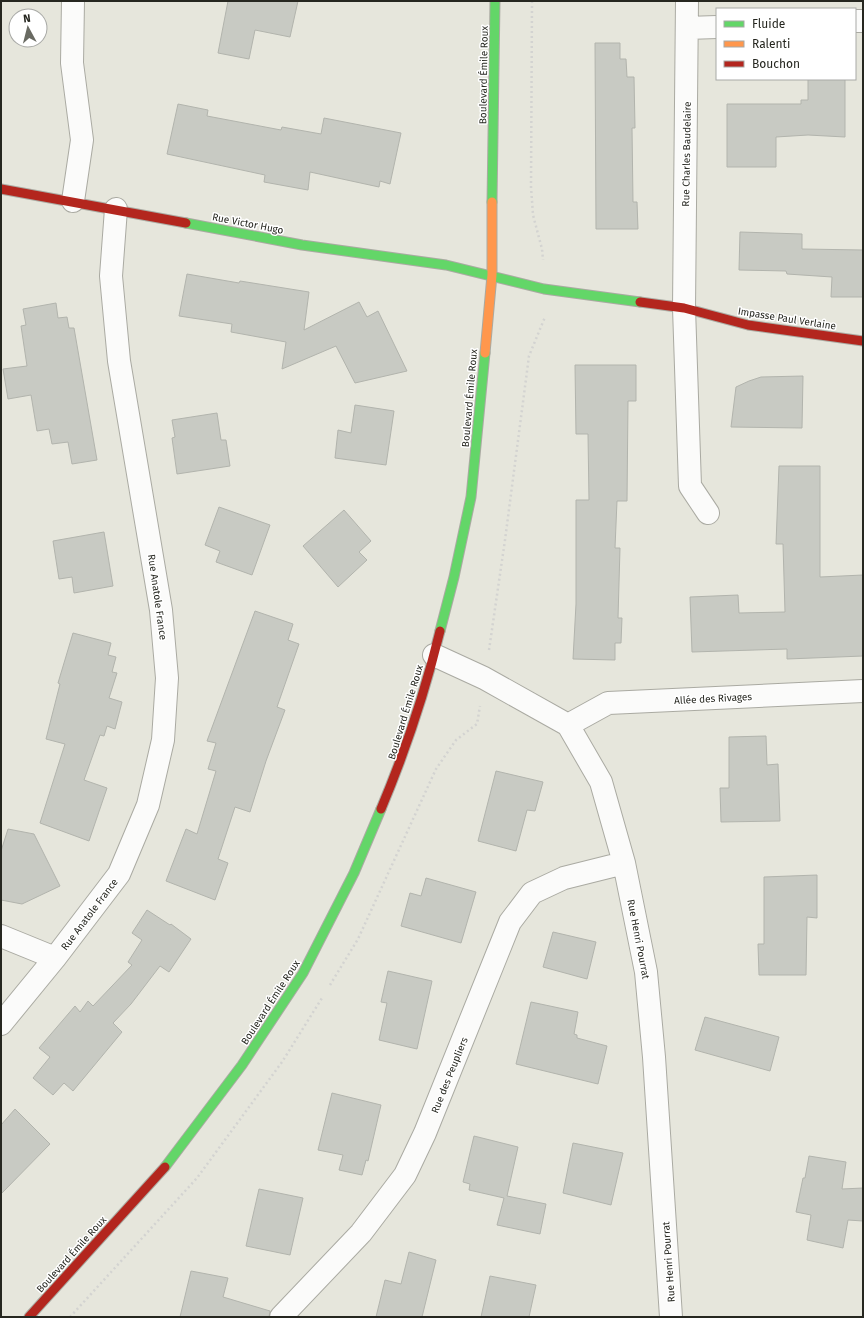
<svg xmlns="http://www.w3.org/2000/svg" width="864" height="1318" viewBox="0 0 864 1318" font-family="'Fira Sans',sans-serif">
<rect width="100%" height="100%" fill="#e6e6dc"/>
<path fill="#c8cac3" stroke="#b2b4ad" d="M 228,1 L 298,1 L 290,37 L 255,30 L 249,59 L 218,53 Z
M 595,43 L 620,43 L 620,59 L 626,59 L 627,77 L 634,77 L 635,128 L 632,128 L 633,202 L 637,202 L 638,229 L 596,229 Z
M 808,79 L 845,79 L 845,137 L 808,135 L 776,137 L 776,167 L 727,167 L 727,104 L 801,104 L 801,100 L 808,100 Z
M 178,104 L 208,110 L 207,116 L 281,130 L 282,127 L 321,134 L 324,118 L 401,133 L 390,184 L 380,181 L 379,187 L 310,172 L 308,190 L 264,182 L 265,175 L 167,154 Z
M 740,232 L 802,234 L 802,249 L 863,250 L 863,297 L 831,297 L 832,277 L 787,274 L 786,271 L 739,270 Z
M 187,274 L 239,283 L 240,281 L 309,292 L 304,330 L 359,302 L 367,317 L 378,311 L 407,371 L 355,383 L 336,346 L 282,369 L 286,342 L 231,332 L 232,324 L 179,316 Z
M 56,303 L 58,318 L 67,317 L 69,328 L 74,328 L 97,460 L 72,464 L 68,442 L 52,444 L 49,429 L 37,431 L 31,395 L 8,399 L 3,369 L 27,366 L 21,326 L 26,325 L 23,309 Z
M 575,365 L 636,365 L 636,401 L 628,401 L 627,501 L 617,501 L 615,548 L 620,548 L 618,618 L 622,618 L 621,643 L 615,643 L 615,660 L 573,659 L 576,604 L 576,500 L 589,500 L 588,434 L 576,434 Z
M 803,376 L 802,428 L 731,427 L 736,387 L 749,381 L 761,377 Z
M 355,405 L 394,411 L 386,465 L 335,458 L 338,430 L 351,433 Z
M 217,413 L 221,440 L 226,440 L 230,466 L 177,474 L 172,438 L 175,437 L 172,420 Z
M 779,466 L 820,466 L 820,577 L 863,575 L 863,656 L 787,659 L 787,649 L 692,652 L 690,597 L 738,595 L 739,613 L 785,612 L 783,544 L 776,544 Z
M 219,507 L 270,525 L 252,575 L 216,562 L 220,551 L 205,545 Z
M 344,510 L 371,541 L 359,552 L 367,560 L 338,587 L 303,546 Z
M 104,532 L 113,586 L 74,593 L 72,577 L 59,579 L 53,541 Z
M 255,611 L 293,624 L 288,640 L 299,644 L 277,707 L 285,710 L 266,761 L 250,812 L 235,807 L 218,859 L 228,863 L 215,900 L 166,881 L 186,829 L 197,834 L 216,771 L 208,769 L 216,743 L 207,741 Z
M 73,633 L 111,643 L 108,655 L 116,657 L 112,672 L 117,673 L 109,698 L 122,702 L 115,729 L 107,726 L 104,736 L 100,735 L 84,780 L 107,788 L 89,841 L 40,823 L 65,744 L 46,739 L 60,684 L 58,683 Z
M 766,736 L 767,765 L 778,764 L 780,821 L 721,822 L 720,788 L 729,788 L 729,737 Z
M 496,771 L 543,782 L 535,811 L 527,810 L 516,851 L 478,841 Z
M 8,829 L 34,834 L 60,886 L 22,904 L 1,900 L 1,851 Z
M 817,875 L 817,918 L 807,917 L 806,975 L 759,975 L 758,944 L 764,944 L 764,877 Z
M 426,878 L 476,892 L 461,943 L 401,926 L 410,893 L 421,896 Z
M 147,910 L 170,925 L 171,924 L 191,939 L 169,972 L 160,966 L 131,1004 L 113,1023 L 122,1032 L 73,1091 L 64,1083 L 53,1095 L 33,1078 L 50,1057 L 39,1048 L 75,1006 L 80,1012 L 88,1001 L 93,1006 L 132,965 L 128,962 L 142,940 L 132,933 Z
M 553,932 L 596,942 L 587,979 L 543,967 Z
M 388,971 L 432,981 L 417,1049 L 379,1040 L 387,1003 L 381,1002 Z
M 531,1002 L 578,1012 L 574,1034 L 577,1035 L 577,1038 L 607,1046 L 598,1084 L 516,1064 Z
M 705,1017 L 779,1037 L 770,1071 L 695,1050 Z
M 332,1093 L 381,1105 L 368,1161 L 366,1160 L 362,1175 L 339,1170 L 343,1155 L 318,1150 Z
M 15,1109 L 50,1144 L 1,1194 L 1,1125 Z
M 474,1136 L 518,1147 L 507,1196 L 546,1204 L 540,1234 L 497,1225 L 504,1198 L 469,1190 L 470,1184 L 463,1182 Z
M 573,1143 L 623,1153 L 611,1205 L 563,1193 Z
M 809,1156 L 846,1162 L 842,1189 L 863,1188 L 863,1221 L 848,1220 L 843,1248 L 807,1240 L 811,1215 L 796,1212 L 803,1178 L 805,1178 Z
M 259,1189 L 303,1198 L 290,1255 L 246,1246 Z
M 409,1252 L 436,1260 L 422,1317 L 376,1317 L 385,1280 L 401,1284 Z
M 191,1271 L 228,1278 L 223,1297 L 270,1311 L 269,1317 L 180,1317 Z
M 490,1276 L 536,1285 L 529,1317 L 481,1317 Z"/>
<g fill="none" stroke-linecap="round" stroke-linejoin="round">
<defs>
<path id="street" d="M 687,1 L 684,308 L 690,486 L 708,513
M 855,21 L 863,21
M 687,28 L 717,27
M 73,201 L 82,140 L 72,63 L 73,1
M 434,655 L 484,678 L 568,725 L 601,782 L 624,863 L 646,972 L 654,1057 L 671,1317
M 568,725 L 608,703 L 863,691
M 1,936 L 55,958
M 1,1024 L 55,958 L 119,874 L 148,805 L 163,740 L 167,678 L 161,610 L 119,361 L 111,276 L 116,209
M 281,1317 L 361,1233 L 405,1175 L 425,1133 L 510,922 L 532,893 L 564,878 L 624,863"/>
<path id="fast" d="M 492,202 L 495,1
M 186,223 L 302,245 L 446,265 L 544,289 L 640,302
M 440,631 L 454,577 L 471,497 L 485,353
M 165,1167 L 242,1065 L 303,973 L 354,873 L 381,809"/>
<path id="slow" d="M 485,353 L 492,275 L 492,202"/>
<path id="jam" d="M 1,189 L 186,223
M 640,302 L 684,308 L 748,325 L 863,341
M 381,809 C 405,752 425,692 440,631
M 29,1317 L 165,1167"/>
</defs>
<use href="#street" stroke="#aaaaa2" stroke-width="24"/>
<use href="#fast" stroke="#aaaaa2" stroke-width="11"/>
<use href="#slow" stroke="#aaaaa2" stroke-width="11"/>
<use href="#jam" stroke="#aaaaa2" stroke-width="11"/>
<path stroke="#d3d3d1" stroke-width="2.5" stroke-dasharray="2 3" stroke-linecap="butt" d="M 532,1 L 531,187 L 533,215 L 542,249 L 543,260
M 489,650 L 505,540 L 529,356 L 545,317
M 330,985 L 358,939 L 436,769 L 456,740 L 477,724 L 480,706
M 70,1317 L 197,1178 L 282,1062 L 322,998"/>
<use href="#street" stroke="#fbfbfa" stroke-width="22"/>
<use href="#fast" stroke="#63d668" stroke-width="9"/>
<use href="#slow" stroke="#ff974d" stroke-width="9"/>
<use href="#jam" stroke="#b3261e" stroke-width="9"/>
</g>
<g text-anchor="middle" stroke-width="3" stroke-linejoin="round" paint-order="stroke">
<g font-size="10" fill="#262720" stroke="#fff">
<text transform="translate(483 75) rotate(-89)" y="4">Boulevard Émile Roux</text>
<text transform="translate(686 154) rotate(-89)" y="4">Rue Charles Baudelaire</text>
<text transform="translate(248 223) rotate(11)" y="4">Rue Victor Hugo</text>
<text transform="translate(787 318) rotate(9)" y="4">Impasse Paul Verlaine</text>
<text transform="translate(469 398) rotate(-85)" y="4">Boulevard Émile Roux</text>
<text transform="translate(158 597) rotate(82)" y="4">Rue Anatole France</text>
<text transform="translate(713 698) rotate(-3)" y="4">Allée des Rivages</text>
<text transform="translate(405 712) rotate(-73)" y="4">Boulevard Émile Roux</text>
<text transform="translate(89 914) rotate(-53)" y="4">Rue Anatole France</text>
<text transform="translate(639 939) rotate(79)" y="4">Rue Henri Pourrat</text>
<text transform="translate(270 1002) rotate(-57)" y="4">Boulevard Émile Roux</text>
<text transform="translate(449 1075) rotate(-68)" y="4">Rue des Peupliers</text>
<text transform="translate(71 1254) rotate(-48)" y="4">Boulevard Émile Roux</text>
<text transform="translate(668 1262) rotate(-94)" y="4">Rue Henri Pourrat</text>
</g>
</g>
<rect width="864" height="1318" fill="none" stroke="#262720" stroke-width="4"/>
<rect x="716" y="8" width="140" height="72" fill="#ffffff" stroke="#a8a9a6"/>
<rect x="724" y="21" width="20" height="6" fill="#63d668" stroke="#a8a9a6"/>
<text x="752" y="28" font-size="12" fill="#262720">Fluide</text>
<rect x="724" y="41" width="20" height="6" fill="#ff974d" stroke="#a8a9a6"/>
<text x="752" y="48" font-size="12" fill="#262720">Ralenti</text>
<rect x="724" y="61" width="20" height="6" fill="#b3261e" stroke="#a8a9a6"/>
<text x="752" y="68" font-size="12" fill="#262720">Bouchon</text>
<g transform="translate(28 28) rotate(353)"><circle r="19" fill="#ffffff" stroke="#a8a9a6"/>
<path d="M0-3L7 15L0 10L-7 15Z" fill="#696a62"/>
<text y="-6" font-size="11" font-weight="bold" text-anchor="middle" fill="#262720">N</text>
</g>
</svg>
